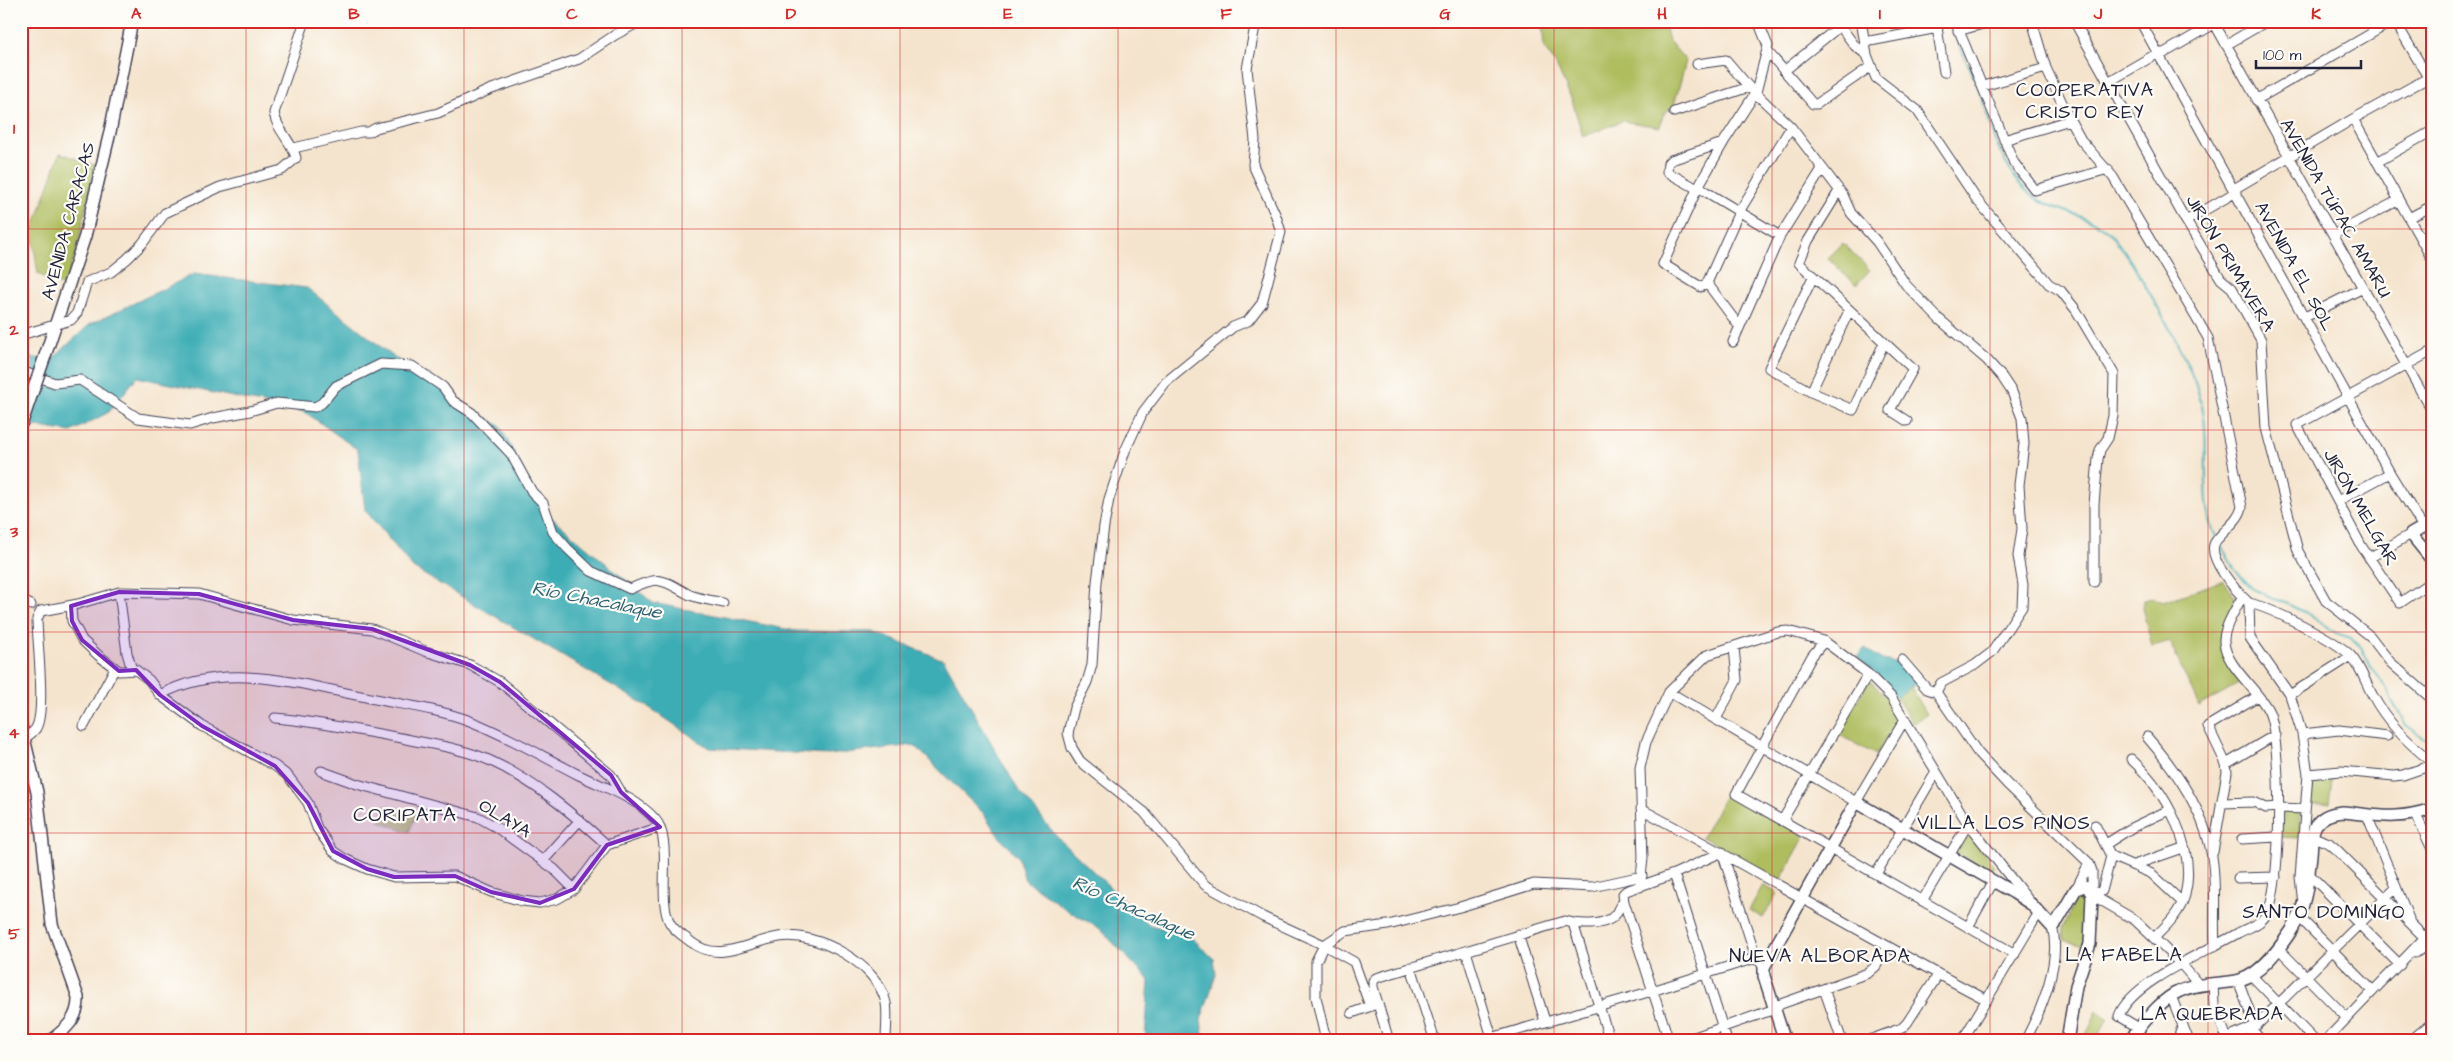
<svg xmlns="http://www.w3.org/2000/svg" width="2453" height="1062" viewBox="0 0 2453 1062" font-family="'Architects Daughter',sans-serif">
<rect width="100%" height="100%" fill="#fdfcf7"/>
<filter id="ink" filterUnits="userSpaceOnUse"><feTurbulence type="fractalNoise" baseFrequency=".02" numOctaves="2"/><feDisplacementMap in="SourceGraphic" scale="10" xChannelSelector="R" yChannelSelector="G"/><feConvolveMatrix kernelMatrix="1 2 1 2 8 2 1 2 1" color-interpolation-filters="sRGB"/></filter>
<filter id="wash" filterUnits="userSpaceOnUse"><feTurbulence type="fractalNoise" baseFrequency=".0096" numOctaves="4" result="noise"/><feDisplacementMap in="SourceGraphic" scale="20" xChannelSelector="R" yChannelSelector="G"/><feGaussianBlur stdDeviation="1.12" result="paint"/><feColorMatrix in="noise" values="0 0 0 0 0 0 0 0 0 0 0 0 0 0 0 0 0 1.4 0 .05"/><feComposite in="paint" operator="in"/></filter>
<g filter="url(#wash)">
<rect width="100%" height="100%" fill="#f5e4cd"/>
<path fill="#afbd5f" stroke="#68704d" d="M 1542,21 L 1664,21 L 1669,41 L 1686,61 L 1674,105 L 1663,115 L 1660,127 L 1622,121 L 1583,137 L 1572,100 L 1555,63 L 1544,48 Z
M 60,153 L 95,165 L 77,249 L 64,287 L 38,274 L 32,233 Z
M 1843,243 L 1870,270 L 1856,285 L 1828,258 Z
M 2224,580 L 2236,599 L 2220,638 L 2242,682 L 2199,706 L 2169,641 L 2152,646 L 2142,608 L 2144,600 L 2153,598 L 2163,602 Z
M 1869,680 L 1889,699 L 1899,716 L 1876,755 L 1838,734 Z
M 1911,687 L 1927,714 L 1913,724 L 1896,697 Z
M 2333,774 L 2329,803 L 2309,805 L 2313,778 Z
M 1727,792 L 1805,836 L 1780,881 L 1702,837 Z
M 385,805 L 416,815 L 409,832 L 379,821 Z
M 2283,811 L 2300,811 L 2299,838 L 2282,837 Z
M 1967,832 L 1995,867 L 1991,873 L 1955,852 Z
M 1763,885 L 1777,893 L 1763,918 L 1749,910 Z
M 2078,894 L 2087,895 L 2085,946 L 2064,940 L 2063,928 Z
M 2097,1011 L 2108,1018 L 2097,1040 L 2086,1034 Z"/>
<path fill="#3cadb5" stroke="#2f6878" d="M 194,274 L 307,288 L 395,358 L 500,426 L 546,513 L 653,603 L 796,631 L 874,632 L 944,660 L 1017,788 L 1057,837 L 1150,925 L 1189,935 L 1214,959 L 1216,975 L 1201,1020 L 1204,1041 L 1145,1041 L 1149,980 L 1099,928 L 1067,910 L 1025,880 L 1018,857 L 997,834 L 984,814 L 914,745 L 828,755 L 709,748 L 647,706 L 413,568 L 365,510 L 358,450 L 305,412 L 137,377 L 109,412 L 71,432 L 21,424 L 21,357 L 52,359 L 89,325 Z
M 1865,648 L 1882,660 L 1901,663 L 1917,683 L 1896,697 L 1873,671 L 1857,658 Z"/>
<g fill="none" stroke-linecap="round" stroke-linejoin="round">
<path stroke="#3cadb5" stroke-width="2" d="M 1949,21 C 1958,44 1969,65 1978,87 C 1990,120 1997,159 2022,186 C 2043,211 2079,210 2105,229 C 2124,242 2172,332 2184,357 C 2192,373 2199,392 2203,410 C 2210,448 2199,502 2216,537
M 2219,541 L 2234,569 L 2253,589 L 2305,612 L 2336,633 L 2351,638 L 2361,647 L 2373,671 L 2388,690 L 2392,701 L 2406,725 L 2432,743"/>
</g>
</g>
<g filter="url(#ink)">
<g fill="none" stroke-linecap="round" stroke-linejoin="round">
<defs>
<path id="minor" d="M 1256,21 L 1247,69 L 1255,140 L 1253,165 L 1276,216 L 1281,232 L 1262,303 L 1248,321 L 1233,327 L 1166,382 L 1143,412 L 1125,451 L 1109,499 L 1104,526 L 1097,582 L 1092,665 L 1087,682 L 1074,708 L 1068,733 L 1072,748 L 1080,761 L 1144,812 L 1205,885 L 1263,917 L 1324,945 L 1354,962 L 1370,1006
M 1758,21 L 1768,46 L 1756,92 L 1725,140 L 1698,187 L 1663,264 L 1701,287 L 1707,283 L 1739,212 L 1791,127
M 1861,21 L 1867,55 L 1876,78 L 1917,110 L 1977,200 L 2049,284 L 2061,291 L 2076,310 L 2114,374 L 2113,416 L 2108,438 L 2100,450 L 2098,459 L 2094,504 L 2094,582
M 1936,21 L 1944,72
M 1955,21 L 2014,163 L 2035,190 L 2108,169
M 2032,21 L 2046,68 L 2070,120 L 2081,140 L 2113,177 L 2208,338 L 2242,507 C 2239,521 2224,530 2216,541 C 2204,556 2238,593 2249,603 L 2250,638 L 2290,695 L 2302,734 L 2308,774 L 2300,877 L 2303,904
M 2074,21 L 2186,221 L 2221,279 L 2232,288 L 2261,340 L 2266,428 L 2298,551 L 2326,601 L 2370,636 L 2390,662 L 2432,699
M 2140,21 L 2390,473 L 2423,527
M 2213,21 L 2432,411
M 2395,21 L 2432,84
M 1837,22 L 1855,46 L 1867,55
M 1958,31 L 1993,21
M 1865,42 L 1938,28
M 2226,45 L 2267,21
M 1767,51 L 1813,104 L 1817,104 L 1870,67
M 1697,64 L 1726,60 L 1749,87 L 1791,127 L 1843,195 L 1851,213 L 1877,242 L 1906,285 L 1939,319 L 1987,360 L 2002,377 L 2012,392 L 2022,418 L 2024,444 L 2019,485 L 2022,529 L 2018,556 L 2023,585 L 2022,607 L 1992,652 L 1975,665 L 1941,683 L 1936,692
M 1784,71 L 1840,26
M 2108,82 L 2158,53 L 2164,53 L 2214,24 L 2215,21
M 1983,86 L 2046,68
M 2256,100 L 2393,21
M 1674,112 L 1749,87
M 2353,119 L 2432,259
M 2004,140 L 2070,120
M 1723,143 L 1671,160 L 1668,163 L 1667,172 L 1694,187 L 1698,187 L 1780,236
M 294,148 L 361,132 L 369,132 L 376,128 L 438,113 L 489,90 L 579,59 L 615,35 L 641,21
M 2377,162 L 2432,131
M 2234,189 L 2353,119 L 2428,78
M 1839,191 L 1808,241 L 1799,263 L 1913,369 L 1890,410 L 1907,421
M 2409,218 L 2432,206
M 2186,221 L 2236,192
M 2333,235 L 2399,200
M 1813,277 L 1769,368 L 1811,392 L 1853,410 L 1884,343
M 1707,283 L 1739,326
M 2305,317 L 2363,288
M 21,335 L 71,320 L 77,313 L 87,282 L 111,272 L 127,259 L 142,244 L 165,213 L 220,187 L 282,170 L 296,158 C 292,141 277,131 274,113 L 305,21
M 1733,342 L 1780,236 L 1822,169
M 2432,351 L 2297,425 L 2362,547 L 2400,603 L 2432,581
M 21,371 L 55,383 L 80,380 L 138,418 L 190,425 L 213,418 L 250,411 L 277,403 L 315,407 L 322,403 L 336,386 L 381,364 L 412,366 L 443,387 L 453,401 L 472,413 L 511,454 L 532,492 L 543,503 L 553,532 L 567,548 L 591,571 L 630,589 C 660,575 661,579 688,594 C 698,599 712,600 723,603
M 1811,392 L 1849,311
M 2338,501 L 2390,473
M 2369,558 L 2411,534
M 119,592 L 127,653 L 132,670
M 21,600 L 31,605
M 2249,603 C 2271,608 2336,640 2351,656 C 2361,667 2366,684 2373,696 C 2387,722 2409,744 2432,762
M 71,606 L 72,621 L 82,640 L 99,656 L 119,671 L 136,670 L 149,680 L 160,695 L 202,726 L 275,766 L 288,776 L 308,803 L 317,828 L 333,851 L 345,859 L 367,869 L 394,877 L 455,876 L 491,892 L 522,901 L 540,903 L 557,899 L 574,889 L 607,845 L 660,827
M 1824,641 L 1812,656 L 1736,794 L 2015,954
M 1902,660 L 1927,689 L 1936,692 L 1978,753 L 2007,784 L 2089,863 L 2092,871 L 2092,895
M 1669,692 L 1856,802 L 1905,719
M 160,695 C 225,659 302,685 370,698 C 403,705 438,709 470,721 C 508,736 542,756 579,775 C 605,788 634,796 655,819 C 674,841 656,898 670,923 C 674,931 684,936 691,942 C 719,964 748,942 779,937 C 817,931 878,964 886,1003 C 888,1015 886,1029 886,1041
M 2290,695 L 2351,656
M 275,718 C 320,722 363,731 406,739 C 435,745 465,749 491,761 C 534,781 572,813 607,845
M 1716,719 L 1737,680 L 1734,647
M 84,726 L 115,668
M 2302,734 L 2339,730 L 2387,736
M 2147,737 C 2176,770 2205,812 2212,857 C 2217,886 2213,917 2215,946
M 25,738 C 29,735 34,732 36,728 C 46,711 37,641 37,619 L 41,611 L 78,604 L 119,592 L 199,594 L 293,620 L 372,629 L 425,651 L 470,665 L 500,682 L 611,775 L 621,792
M 2131,759 C 2165,790 2197,847 2185,895 C 2180,913 2167,925 2154,938
M 2226,764 L 2208,726 L 2258,696
M 321,771 L 357,784 L 478,817 L 496,827 L 554,869 L 574,889
M 2308,774 L 2341,771 L 2394,776 L 2403,775 L 2432,765
M 2221,803 L 2254,802 L 2266,808 L 2278,807
M 2278,808 L 2305,809
M 1641,809 C 1757,871 1870,939 1987,1000
M 2367,815 L 2409,919
M 2416,815 L 2432,849
M 1782,821 L 1868,674
M 2313,837 L 2329,843 L 2336,849 L 2425,938
M 2242,839 L 2277,837
M 2106,844 L 2133,827 L 2169,810
M 2213,852 L 2227,772 L 2226,764 L 2275,735
M 2111,856 L 2152,874 L 2182,902
M 543,861 L 580,820
M 2134,865 L 2183,848
M 1674,874 L 1727,1041
M 1876,874 L 1936,772
M 2309,874 L 2400,965
M 2238,878 L 2276,877
M 1640,887 L 1643,858 L 1640,768 L 1646,742 L 1669,692 L 1707,655 L 1778,632 L 1788,631 L 1824,641 L 1868,674 L 1891,697 L 1968,824 L 2030,902
M 2076,889 L 2089,863
M 2092,895 L 2135,920 L 2182,965 L 2199,985
M 2092,895 L 2102,891 L 2111,856 L 2095,825
M 1922,901 L 1968,824
M 2299,917 L 2373,991
M 1573,923 L 1610,1041
M 1968,927 L 1993,882
M 1518,934 L 1545,1021
M 2279,949 L 2347,1018
M 1466,951 L 1493,1041
M 2415,953 L 2432,943
M 1411,967 L 1435,1041
M 2251,975 L 2315,1041
M 2238,980 L 2252,1018 L 2257,1025
M 2213,983 L 2214,1005 L 2228,1041
M 1824,989 L 1842,1041
M 2171,996 L 2189,1041
M 1352,1013 L 1374,1005
M 2139,1028 L 2119,1016 C 2131,982 2208,951 2238,933 C 2249,927 2263,924 2268,911 C 2282,880 2282,743 2269,712 C 2259,690 2226,667 2224,642 C 2223,628 2236,609 2242,597
M 2251,1029 L 2262,1041
M 1326,1041 L 1316,997 L 1316,961 L 1324,945 L 1345,931 L 1388,925 L 1460,907 L 1534,884 L 1592,887 L 1642,876
M 1389,1041 L 1373,987 L 1373,981 L 1376,978 L 1565,921 C 1578,925 1605,927 1615,915 C 1619,910 1618,906 1624,902
M 1481,1041 L 1652,991 L 1771,953
M 1669,1041 L 1624,902 L 1623,894 L 1626,891 L 1674,874 L 1722,852 L 1756,957 L 1764,967
M 1683,1041 L 1775,1009 L 1778,1005 L 1868,973 L 1876,966 L 1887,947
M 1867,1041 L 1902,1028 L 1907,1023 L 1938,975
M 1962,1041 L 2038,914
M 2025,1041 C 2041,1011 2062,961 2052,927
M 2177,1041 L 2183,1025
M 2222,1041 L 2257,1025 L 2396,888
M 2325,1041 L 2432,930
M 2410,1041 L 2432,1023"/>
<path id="major" d="M 45,356 L 85,236 L 110,132 L 132,21
M 2432,522 L 2411,534 L 2432,560
M 21,726 L 37,792 L 52,924 L 78,997 C 79,1018 66,1029 50,1041
M 1785,1041 L 1764,976 L 1764,967 L 1856,802 L 2014,893 L 2031,904 L 2052,927 L 2058,920 L 2076,889 L 2084,886 L 2088,887 L 2092,895 L 2090,944 L 2076,986 L 2067,1041
M 2129,1041 C 2143,1024 2159,1000 2180,991 C 2199,982 2220,985 2240,980 C 2261,974 2279,949 2291,931 C 2306,909 2308,881 2311,855 C 2312,846 2311,833 2316,825 C 2322,816 2331,813 2342,812 C 2379,815 2394,821 2432,809"/>
</defs>
<use href="#minor" stroke="#423f51" stroke-width="11"/>
<use href="#major" stroke="#423f51" stroke-width="14"/>
<use href="#minor" stroke="#fff" stroke-width="9"/>
<use href="#major" stroke="#fff" stroke-width="11"/>
<defs>
<path id="major-bridge" d="M 21,425 L 45,356"/>
</defs>
<use href="#major-bridge" stroke="#423f51" stroke-width="14" stroke-linecap="butt"/>
<use href="#major-bridge" stroke="#fff" stroke-width="11"/>
</g>
</g>
<path fill="#7b2cbf" fill-opacity="0.2" stroke="#7b2cbf" stroke-width="4" stroke-linejoin="round" d="M 119,592 L 199,594 L 293,620 L 372,629 L 470,665 L 500,682 L 611,775 L 621,792 L 660,827 L 607,845 L 574,889 L 540,903 L 491,892 L 455,876 L 394,877 L 367,869 L 333,851 L 308,803 L 275,766 L 202,726 L 160,695 L 136,670 L 119,671 L 82,640 L 72,621 L 71,606 Z"/>
<path fill="none" stroke="#d62828" stroke-width="1" stroke-opacity="0.55" d="M 246,21 L 246,1041M 464,21 L 464,1041M 682,21 L 682,1041M 900,21 L 900,1041M 1118,21 L 1118,1041M 1336,21 L 1336,1041M 1554,21 L 1554,1041M 1772,21 L 1772,1041M 1990,21 L 1990,1041M 2208,21 L 2208,1041M 21,229 L 2432,229M 21,430 L 2432,430M 21,632 L 2432,632M 21,833 L 2432,833"/>
<g text-anchor="middle" stroke-width="4.5" stroke-linejoin="round" paint-order="stroke">
<g font-size="18" fill="#22223b" stroke="#fdfcf7">
<text transform="translate(2336 208) rotate(60)" y="6">AVENIDA TÚPAC AMARU</text>
<text transform="translate(68 221) rotate(-75)" y="6">AVENIDA CARACAS</text>
<text transform="translate(2231 263) rotate(59)" y="6">JIRÓN PRIMAVERA</text>
<text transform="translate(2295 266) rotate(61)" y="6">AVENIDA EL SOL</text>
<text transform="translate(2361 507) rotate(60)" y="6">JIRÓN MELGAR</text>
<text transform="translate(505 818) rotate(31)" y="6">OLAYA</text>
</g>
<g font-size="19" letter-spacing="1" fill="#22223b" stroke="#fdfcf7">
<text x="2085" y="96">COOPERATIVA<tspan x="2085" dy="22">CRISTO REY</tspan></text>
<text x="2004" y="829">VILLA LOS PINOS</text>
<text x="2324" y="918">SANTO DOMINGO</text>
<text x="2124" y="961">LA FABELA</text>
<text x="1820" y="962">NUEVA ALBORADA</text>
<text x="2212" y="1020">LA QUEBRADA</text>
</g>
<g font-size="19" font-style="italic" fill="#2e6172" stroke="#fdfcf7">
<text transform="translate(597 599) rotate(11)" y="7">Río Chacalaque</text>
<text transform="translate(1134 907) rotate(24)" y="7">Río Chacalaque</text>
</g>
<g font-size="20" letter-spacing="1" fill="#22223b" stroke="#fdfcf7">
<text x="405" y="821">CORIPATA</text>
</g>
</g>
<rect width="2453" height="1062" fill="none" stroke="#fdfcf7" stroke-width="55"/>
<path d="M2256 60v8h105v-8" fill="none" stroke="#22223b" stroke-width="2.5"/>
<text x="2263" y="60" font-size="15" fill="#22223b" stroke="#fdfcf7" stroke-width="4" paint-order="stroke">100 m</text>
<rect x="28" y="28" width="2398" height="1006" fill="none" stroke="#d62828" stroke-width="2"/>
<g font-size="16" text-anchor="middle" font-weight="bold" fill="#d62828">
<text x="136" y="19">A</text>
<text x="354" y="19">B</text>
<text x="572" y="19">C</text>
<text x="791" y="19">D</text>
<text x="1008" y="19">E</text>
<text x="1226" y="19">F</text>
<text x="1445" y="19">G</text>
<text x="1662" y="19">H</text>
<text x="1880" y="19">I</text>
<text x="2098" y="19">J</text>
<text x="2316" y="19">K</text>
<text x="14" y="134">1</text>
<text x="14" y="335">2</text>
<text x="14" y="537">3</text>
<text x="14" y="738">4</text>
<text x="14" y="939">5</text>
</g>
</svg>
